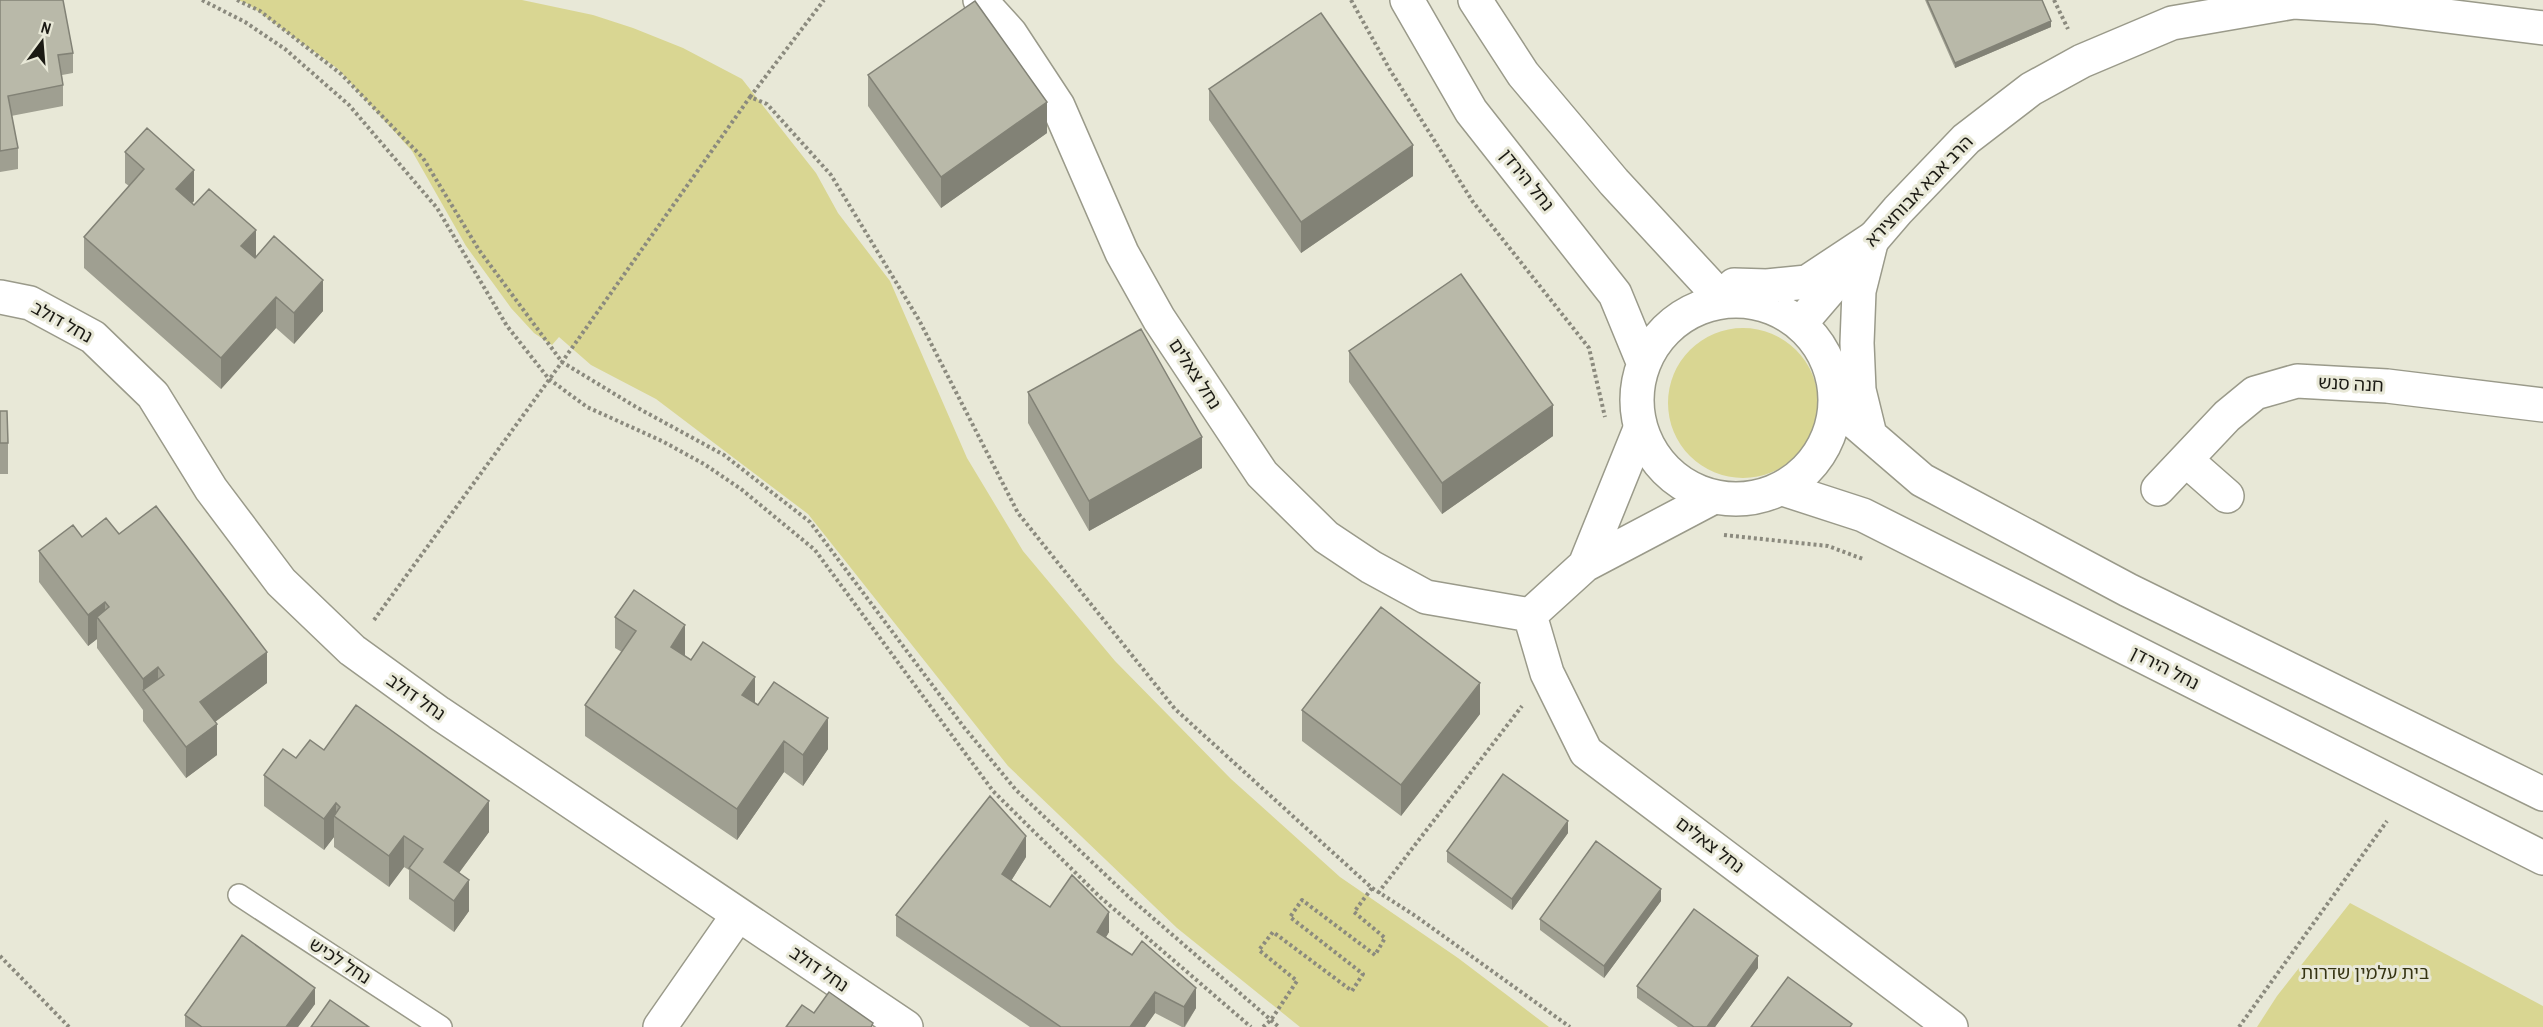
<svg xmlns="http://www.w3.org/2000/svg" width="2543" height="1027" viewBox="0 0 2543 1027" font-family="'Archivo Narrow','Noto Sans Hebrew',sans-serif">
<rect width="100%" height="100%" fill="#e8e8d7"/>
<path fill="#d9d692" d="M 238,0 L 522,0 L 593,15 L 633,28 L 683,48 L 742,79 L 816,173 L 838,213 L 890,281 L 967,458 L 1023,551 L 1115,661 L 1231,779 L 1340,877 L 1458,958 L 1549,1027 L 1300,1027 L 1177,928 L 1008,766 L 808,514 L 656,399 L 591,365 L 559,337 L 552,345 L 534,333 L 511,308 L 466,246 L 412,151 L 338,69 L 248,4 Z
M1668 403a75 75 0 1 1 150 0a75 75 0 1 1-150 0Z
M 2350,903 L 2543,1006 L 2543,1027 L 2257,1027 L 2277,996 Z"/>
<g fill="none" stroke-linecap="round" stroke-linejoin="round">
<defs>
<path id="lane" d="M 239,895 L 441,1027"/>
<path id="street" d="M 980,0 L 1010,33 L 1058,106 L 1122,253 L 1159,319 L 1262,474 L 1326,537 L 1371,567 L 1426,597 L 1530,615 L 1585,565 L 1712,498
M 0,297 L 30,303 L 93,337 L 153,395 L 211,489 L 281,582 L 352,650 L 439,713 L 906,1027
M 1800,324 L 1898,210 L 1966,139 L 2031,89 L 2082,61 L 2172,23 L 2294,2 L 2374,7 L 2543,28
M 2186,460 L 2227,496
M 2158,489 L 2227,416 L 2255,393 L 2297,381 L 2387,386 L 2543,405
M 1585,565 L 1640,429
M 1530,615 L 1547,673 L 1586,752 L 1951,1027
M 660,1027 L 738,915"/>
<path id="secondary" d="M 1407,0 L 1471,111 L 1615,294 L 1643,362
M 1475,0 L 1523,74 L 1614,182 L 1724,301
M 1734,285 L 1767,286 L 1807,282 L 1872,239
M1637 400a99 99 0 1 1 198 0a99 99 0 1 1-198 0Z
M 1836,406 L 1922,480 L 2128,590 L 2543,794
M 1870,435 L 1859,390 L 1857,343 L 1859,291 L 1872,239
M 1783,489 L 1863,515 L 2543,858"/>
</defs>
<use href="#lane" stroke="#9a9a8a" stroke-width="24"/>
<use href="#street" stroke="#9a9a8a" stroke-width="36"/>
<use href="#secondary" stroke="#9a9a8a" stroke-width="36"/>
<path stroke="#8b8a7e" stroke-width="4" stroke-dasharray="3 3" stroke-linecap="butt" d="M 202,0 L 245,22 L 285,49 L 349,105 L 437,208 L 507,326 L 549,379 L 587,407 L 662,441 L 704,464 L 741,489 L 815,550 L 993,791 L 1100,897 L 1251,1027
M 237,0 L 260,11 L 341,74 L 423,158 L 479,250 L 562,362 L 636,407 L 724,455 L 810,522 L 963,726 L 1016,790 L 1131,899 L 1279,1027
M 1351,0 L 1390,70 L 1473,202 L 1589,348 L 1605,417
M 2054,0 L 2068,29
M 750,97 L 824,0
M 1724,535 L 1828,546 L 1863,559
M 374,620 L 562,362 L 750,97 L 767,104 L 831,175 L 919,320 L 1018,513 L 1175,709 L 1372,888 L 1417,917 L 1570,1027
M 1378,893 L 1522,706
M 0,956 L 69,1027
M 1263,1027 L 1271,1020 L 1297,981 L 1259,950 L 1273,932 L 1352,991 L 1363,974 L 1290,917 L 1302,900 L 1375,955 L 1385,938 L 1354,912 L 1372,888
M 2239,1027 L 2387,821"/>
<use href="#lane" stroke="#fff" stroke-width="21"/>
<use href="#street" stroke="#fff" stroke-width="33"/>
<use href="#secondary" stroke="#fff" stroke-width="33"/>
</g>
<path fill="#9f9f91" d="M 0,0 L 73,53 L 73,73 L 62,75 L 63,85 L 63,106 L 11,116 L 18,148 L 18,169 L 0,172 Z
M 1925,0 L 2042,0 L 2051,27 L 1955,68 Z
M 868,75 L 1047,133 L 941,208 L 868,106 Z
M 1209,89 L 1413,176 L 1301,253 L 1209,120 Z
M 125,152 L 194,201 L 192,203 L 256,257 L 323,311 L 294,344 L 276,328 L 221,389 L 84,268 L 84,237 L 129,186 L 125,183 Z
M 1349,351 L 1553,436 L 1442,514 L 1349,382 Z
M 1028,392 L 1202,468 L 1089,531 L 1028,423 Z
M 0,411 L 8,443 L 8,474 L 0,474 Z
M 119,534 L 267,683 L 215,722 L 217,755 L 186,778 L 143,721 L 143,710 L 97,648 L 97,639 L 88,646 L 39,582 L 39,551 L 82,537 Z
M 615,617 L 685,656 L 758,705 L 828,749 L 803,786 L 784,772 L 737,840 L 585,736 L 585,705 L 622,652 L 615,648 Z
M 1302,710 L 1480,714 L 1401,816 L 1302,741 Z
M 296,758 L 489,832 L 459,873 L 469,911 L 454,932 L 409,899 L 409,870 L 404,867 L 389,887 L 334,847 L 334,837 L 324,850 L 264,806 L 264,775 Z
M 1568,833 L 1512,910 L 1447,862 L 1447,851 Z
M 1026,857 L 1011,881 L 1050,907 L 1109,932 L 1106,937 L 1196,1008 L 1185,1027 L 1182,1027 L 1155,1013 L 1145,1027 L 1030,1027 L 896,936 L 896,915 Z
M 1661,901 L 1604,978 L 1540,930 L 1540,919 Z
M 1758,968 L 1715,1027 L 1678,1027 L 1637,998 L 1637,986 Z
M 315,1004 L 298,1027 L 185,1027 L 185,1015 Z"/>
<path fill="#828276" d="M 2051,21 L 2051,27 L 1955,68 L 1955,63 Z
M 1047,102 L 1047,133 L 941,208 L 941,177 Z
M 1413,145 L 1413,176 L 1301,253 L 1301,222 Z
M 194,170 L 194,201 L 176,220 L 176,189 Z
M 256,230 L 256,261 L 241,246 Z
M 323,280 L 323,311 L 294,344 L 294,313 Z
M 276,297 L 276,328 L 221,389 L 221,358 Z
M 1553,405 L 1553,436 L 1442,514 L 1442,483 Z
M 1202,437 L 1202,468 L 1089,531 L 1089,501 Z
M 105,602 L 105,628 L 97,617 L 97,639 L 88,646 L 88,615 Z
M 685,625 L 685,656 L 671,678 L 671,647 Z
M 267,652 L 267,683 L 200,733 L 200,702 Z
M 158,667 L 158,698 L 143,690 L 143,679 Z
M 755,677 L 755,708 L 742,695 Z
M 1480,683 L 1480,714 L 1401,816 L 1401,785 Z
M 828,718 L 828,749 L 803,786 L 803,755 Z
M 217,724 L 217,755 L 186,778 L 186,747 Z
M 784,741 L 784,772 L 737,840 L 737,809 Z
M 489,801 L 489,832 L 444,893 L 444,862 Z
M 336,803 L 336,817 L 334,816 L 334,837 L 324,850 L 324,819 Z
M 1568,821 L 1568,833 L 1512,910 L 1512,899 Z
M 404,836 L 404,867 L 389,887 L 389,856 Z
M 1026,836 L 1026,857 L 1002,895 L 1002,874 Z
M 469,880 L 469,911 L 454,932 L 454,901 Z
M 1661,889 L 1661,901 L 1604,978 L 1604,966 Z
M 1109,912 L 1109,932 L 1097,952 L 1097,932 Z
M 1758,956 L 1758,968 L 1715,1027 L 1707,1027 Z
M 315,988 L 315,1004 L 298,1027 L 286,1027 Z
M 1196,988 L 1196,1008 L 1184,1027 L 1184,1007 Z
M 1155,992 L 1155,1013 L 1145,1027 L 1130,1027 Z"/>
<path fill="#b9b9a9" stroke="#828276" stroke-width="1.5" d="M 0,0 L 63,0 L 73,53 L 58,55 L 63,85 L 8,96 L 18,148 L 0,151 Z
M 1927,0 L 2042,0 L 2051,21 L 1955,63 Z
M 975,1 L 1047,102 L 941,177 L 868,75 Z
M 1321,13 L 1413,145 L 1301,222 L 1209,89 Z
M 147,128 L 194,170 L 176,189 L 194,205 L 209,189 L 256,230 L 241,246 L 255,258 L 274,236 L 323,280 L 294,313 L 276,297 L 221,358 L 84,237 L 144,169 L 125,152 Z
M 1461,274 L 1553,405 L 1442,483 L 1349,351 Z
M 1141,329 L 1202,437 L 1089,501 L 1028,392 Z
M 0,411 L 7,411 L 8,443 L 0,443 Z
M 156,506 L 267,652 L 200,702 L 217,724 L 186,747 L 143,690 L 164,675 L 158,667 L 143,679 L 97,617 L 109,607 L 105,602 L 88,615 L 39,551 L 73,525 L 82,537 L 106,518 L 119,534 Z
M 634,590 L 685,625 L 671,647 L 691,660 L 703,642 L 755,677 L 742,695 L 758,705 L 774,682 L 828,718 L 803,755 L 784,741 L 737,809 L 585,705 L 636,631 L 615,617 Z
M 1381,607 L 1480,683 L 1401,785 L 1302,710 Z
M 356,705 L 489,801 L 444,862 L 469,880 L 454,901 L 409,868 L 423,849 L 404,836 L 389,856 L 334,816 L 340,807 L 336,803 L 324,819 L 264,775 L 283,749 L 296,758 L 310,740 L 324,750 Z
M 1503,774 L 1568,821 L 1512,899 L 1447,851 Z
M 990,796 L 1026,836 L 1002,874 L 1050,907 L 1072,875 L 1109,912 L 1097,932 L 1132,955 L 1142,941 L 1196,988 L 1184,1007 L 1155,992 L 1130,1027 L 1061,1027 L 896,915 Z
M 1596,841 L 1661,889 L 1604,966 L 1540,919 Z
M 1694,909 L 1758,956 L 1707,1027 L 1694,1027 L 1637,986 Z
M 242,935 L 315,988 L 286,1027 L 202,1027 L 185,1015 Z
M 1788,977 L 1852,1024 L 1850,1027 L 1751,1027 Z
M 829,992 L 873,1023 L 871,1027 L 786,1027 L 802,1005 L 814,1013 Z
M 330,1000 L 369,1027 L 311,1027 Z"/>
<g text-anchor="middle" stroke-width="6" stroke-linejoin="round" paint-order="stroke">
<g font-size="18" fill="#1b1a14" stroke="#e8e8d7">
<text transform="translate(1527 180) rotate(51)" y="6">נחל הירדן</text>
<text transform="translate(1919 191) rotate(-46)" y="6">הרב אבא אבוחצירא</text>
<text transform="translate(62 322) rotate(29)" y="6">נחל דולב</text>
<text transform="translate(1195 374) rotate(57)" y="6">נחל צאלים</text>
<text transform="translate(2351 384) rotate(3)" y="6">חנה סנש</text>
<text transform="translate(2165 668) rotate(27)" y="6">נחל הירדן</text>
<text transform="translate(416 697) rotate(35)" y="6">נחל דולב</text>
<text transform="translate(1710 845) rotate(37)" y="6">נחל צאלים</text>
<text transform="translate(340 961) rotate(33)" y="6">נחל לכיש</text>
<text transform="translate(819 969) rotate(34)" y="6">נחל דולב</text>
</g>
<g font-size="18" fill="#353312" stroke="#e8e8d7">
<text x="2365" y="979">בית עלמין שדרות</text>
</g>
</g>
<g transform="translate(42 42) rotate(16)" stroke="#e8e8d7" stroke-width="4.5" paint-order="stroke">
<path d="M0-4.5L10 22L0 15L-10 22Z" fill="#1b1a14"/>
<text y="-9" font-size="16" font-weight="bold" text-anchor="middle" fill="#1b1a14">N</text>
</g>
</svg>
